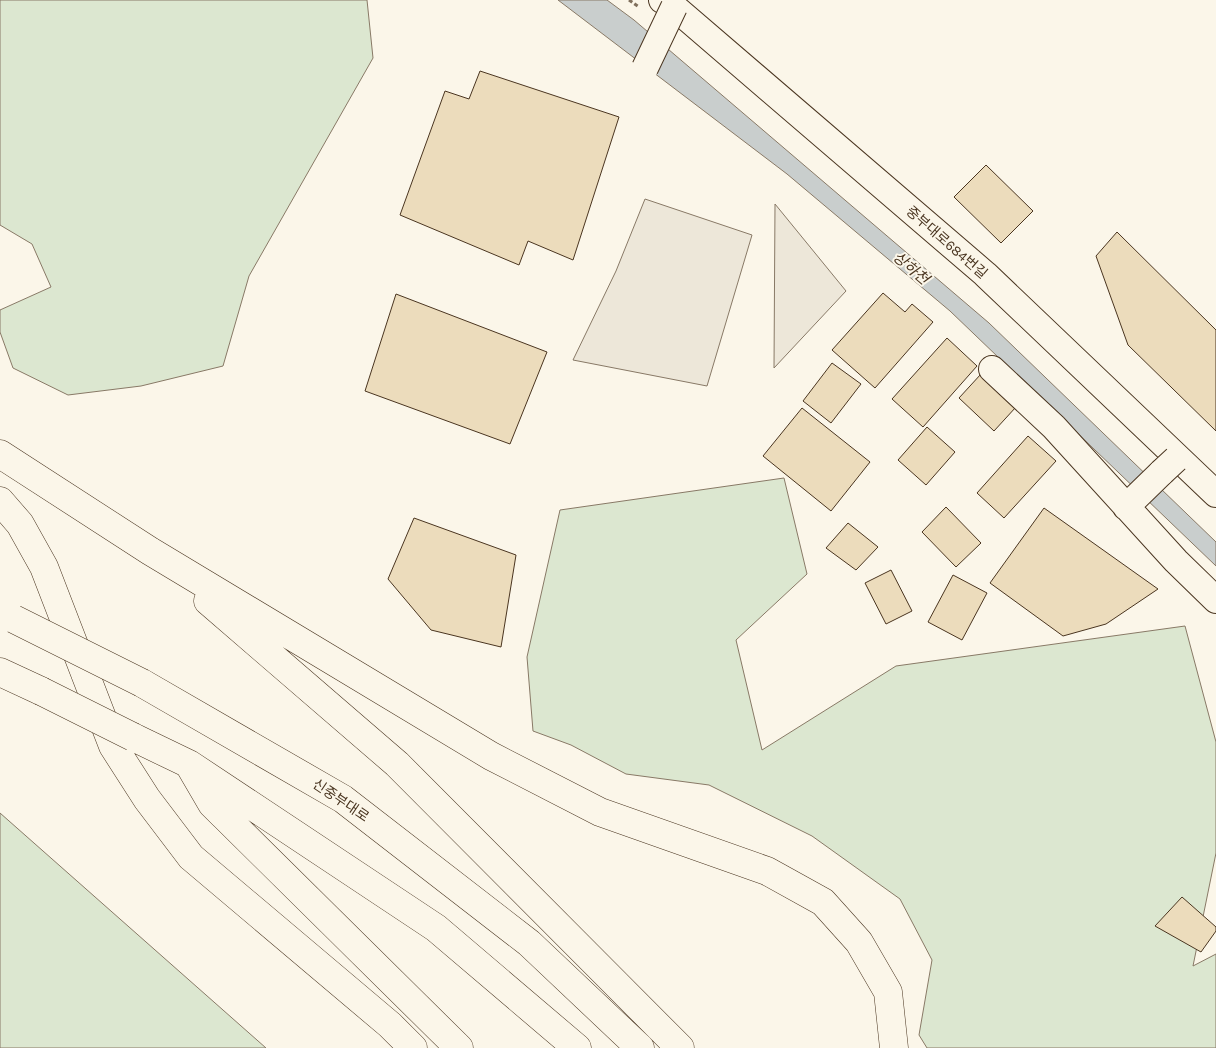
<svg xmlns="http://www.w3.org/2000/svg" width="1216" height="1048" viewBox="0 0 1216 1048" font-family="Karla,'Noto Sans KR',sans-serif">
<rect width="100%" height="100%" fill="#fbf6e9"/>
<path fill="#dce7d0" stroke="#887966" d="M 0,0 L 367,0 L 373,58 L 249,276 L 223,366 L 141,386 L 68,395 L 13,368 L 0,332 L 0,310 L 51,287 L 32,244 L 0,225 Z
M 784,478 L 807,574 L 736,640 L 762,750 L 896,666 L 1185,626 L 1216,742 L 1216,853 L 1193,966 L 1216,954 L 1216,1048 L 927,1048 L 919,1035 L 932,960 L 900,899 L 812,836 L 709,785 L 626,774 L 571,745 L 533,731 L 527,657 L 560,510 Z
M 0,813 L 266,1048 L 0,1048 Z"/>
<path fill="#ede7d9" stroke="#887966" d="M 645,199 L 752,235 L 707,386 L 573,360 L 616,271 Z
M 775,204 L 846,291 L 774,368 Z"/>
<path fill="#c9cecd" stroke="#887966" d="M 558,0 L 607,0 L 634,20 L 989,323 L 1216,542 L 1216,566 L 950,311 L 787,174 Z"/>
<path fill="#ecdcbc" stroke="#4a3520" d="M 480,71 L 619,117 L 573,260 L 528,241 L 519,265 L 400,215 L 445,91 L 469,99 Z
M 986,165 L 1033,211 L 1001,243 L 954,197 Z
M 1117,232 L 1216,330 L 1216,431 L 1128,345 L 1096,256 Z
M 883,293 L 905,312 L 912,304 L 933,322 L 875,388 L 832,350 Z
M 396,294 L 547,352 L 510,444 L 365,391 Z
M 947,338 L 977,366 L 923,427 L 892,399 Z
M 832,363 L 861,384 L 831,423 L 803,401 Z
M 981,374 L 1016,407 L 994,431 L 959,398 Z
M 802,408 L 870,462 L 831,511 L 763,456 Z
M 927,427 L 955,452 L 926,485 L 898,460 Z
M 1028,436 L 1056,461 L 1004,518 L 977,493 Z
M 946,507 L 981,543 L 956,567 L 922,532 Z
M 1044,508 L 1158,589 L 1106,624 L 1063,636 L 990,583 Z
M 414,518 L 516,555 L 501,647 L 431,630 L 388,579 Z
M 848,523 L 878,547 L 856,570 L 826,548 Z
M 891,570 L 912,611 L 886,624 L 865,583 Z
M 953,575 L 987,593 L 962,640 L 928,622 Z
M 1182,897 L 1216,927 L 1216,931 L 1201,952 L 1155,926 Z"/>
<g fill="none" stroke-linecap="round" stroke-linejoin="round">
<defs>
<path id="minor" d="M 662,0 L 674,7 L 985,274 L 1216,494
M 992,369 L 1054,427 L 1176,561 L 1216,600
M 1126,507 L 1162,472"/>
<path id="highway" d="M 0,454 L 150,551 L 491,756 L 600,812 L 767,871 L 823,902 L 859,942 L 888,992 L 894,1048
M 0,501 L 20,524 L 44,567 L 113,746 L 147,799 L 191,857 L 390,1025 L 413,1048
M 208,601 L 397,764 L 680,1048
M 0,672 L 41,691
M 142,683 L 343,799 L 529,943 L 640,1048
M 133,737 L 189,764 L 436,928 L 577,1048
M 191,768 L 212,804 L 459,1048"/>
</defs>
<use href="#minor" stroke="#4a3520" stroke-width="28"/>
<use href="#highway" stroke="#4a3520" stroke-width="29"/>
<path stroke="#7f6f5c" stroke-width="3" stroke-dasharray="4 2.5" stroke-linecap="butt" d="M 629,0 L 639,7"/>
<use href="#minor" stroke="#fbf6e9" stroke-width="26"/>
<use href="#highway" stroke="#fbf6e9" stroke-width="28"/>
<defs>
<path id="minor-bridge" d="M 645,68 L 674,7
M 1162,472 L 1176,459"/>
<path id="highway-bridge" d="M 14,619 L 142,683
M 41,691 L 133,737"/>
</defs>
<use href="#minor-bridge" stroke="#4a3520" stroke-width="28" stroke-linecap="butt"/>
<use href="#highway-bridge" stroke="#4a3520" stroke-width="29" stroke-linecap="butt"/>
<use href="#minor-bridge" stroke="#fbf6e9" stroke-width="26"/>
<use href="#highway-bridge" stroke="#fbf6e9" stroke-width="28"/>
</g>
<g text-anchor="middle" stroke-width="4" stroke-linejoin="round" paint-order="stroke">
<g font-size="14" fill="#4a3520" stroke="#fbf6e9">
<text transform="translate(947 242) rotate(41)" y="5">중부대로684번길</text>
<text transform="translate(341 800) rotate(34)" y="5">신중부대로</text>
</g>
<g font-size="15" font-style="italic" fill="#4a3520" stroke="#fbf6e9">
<text transform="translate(911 268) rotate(40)" y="5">상하천</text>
</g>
</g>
</svg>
